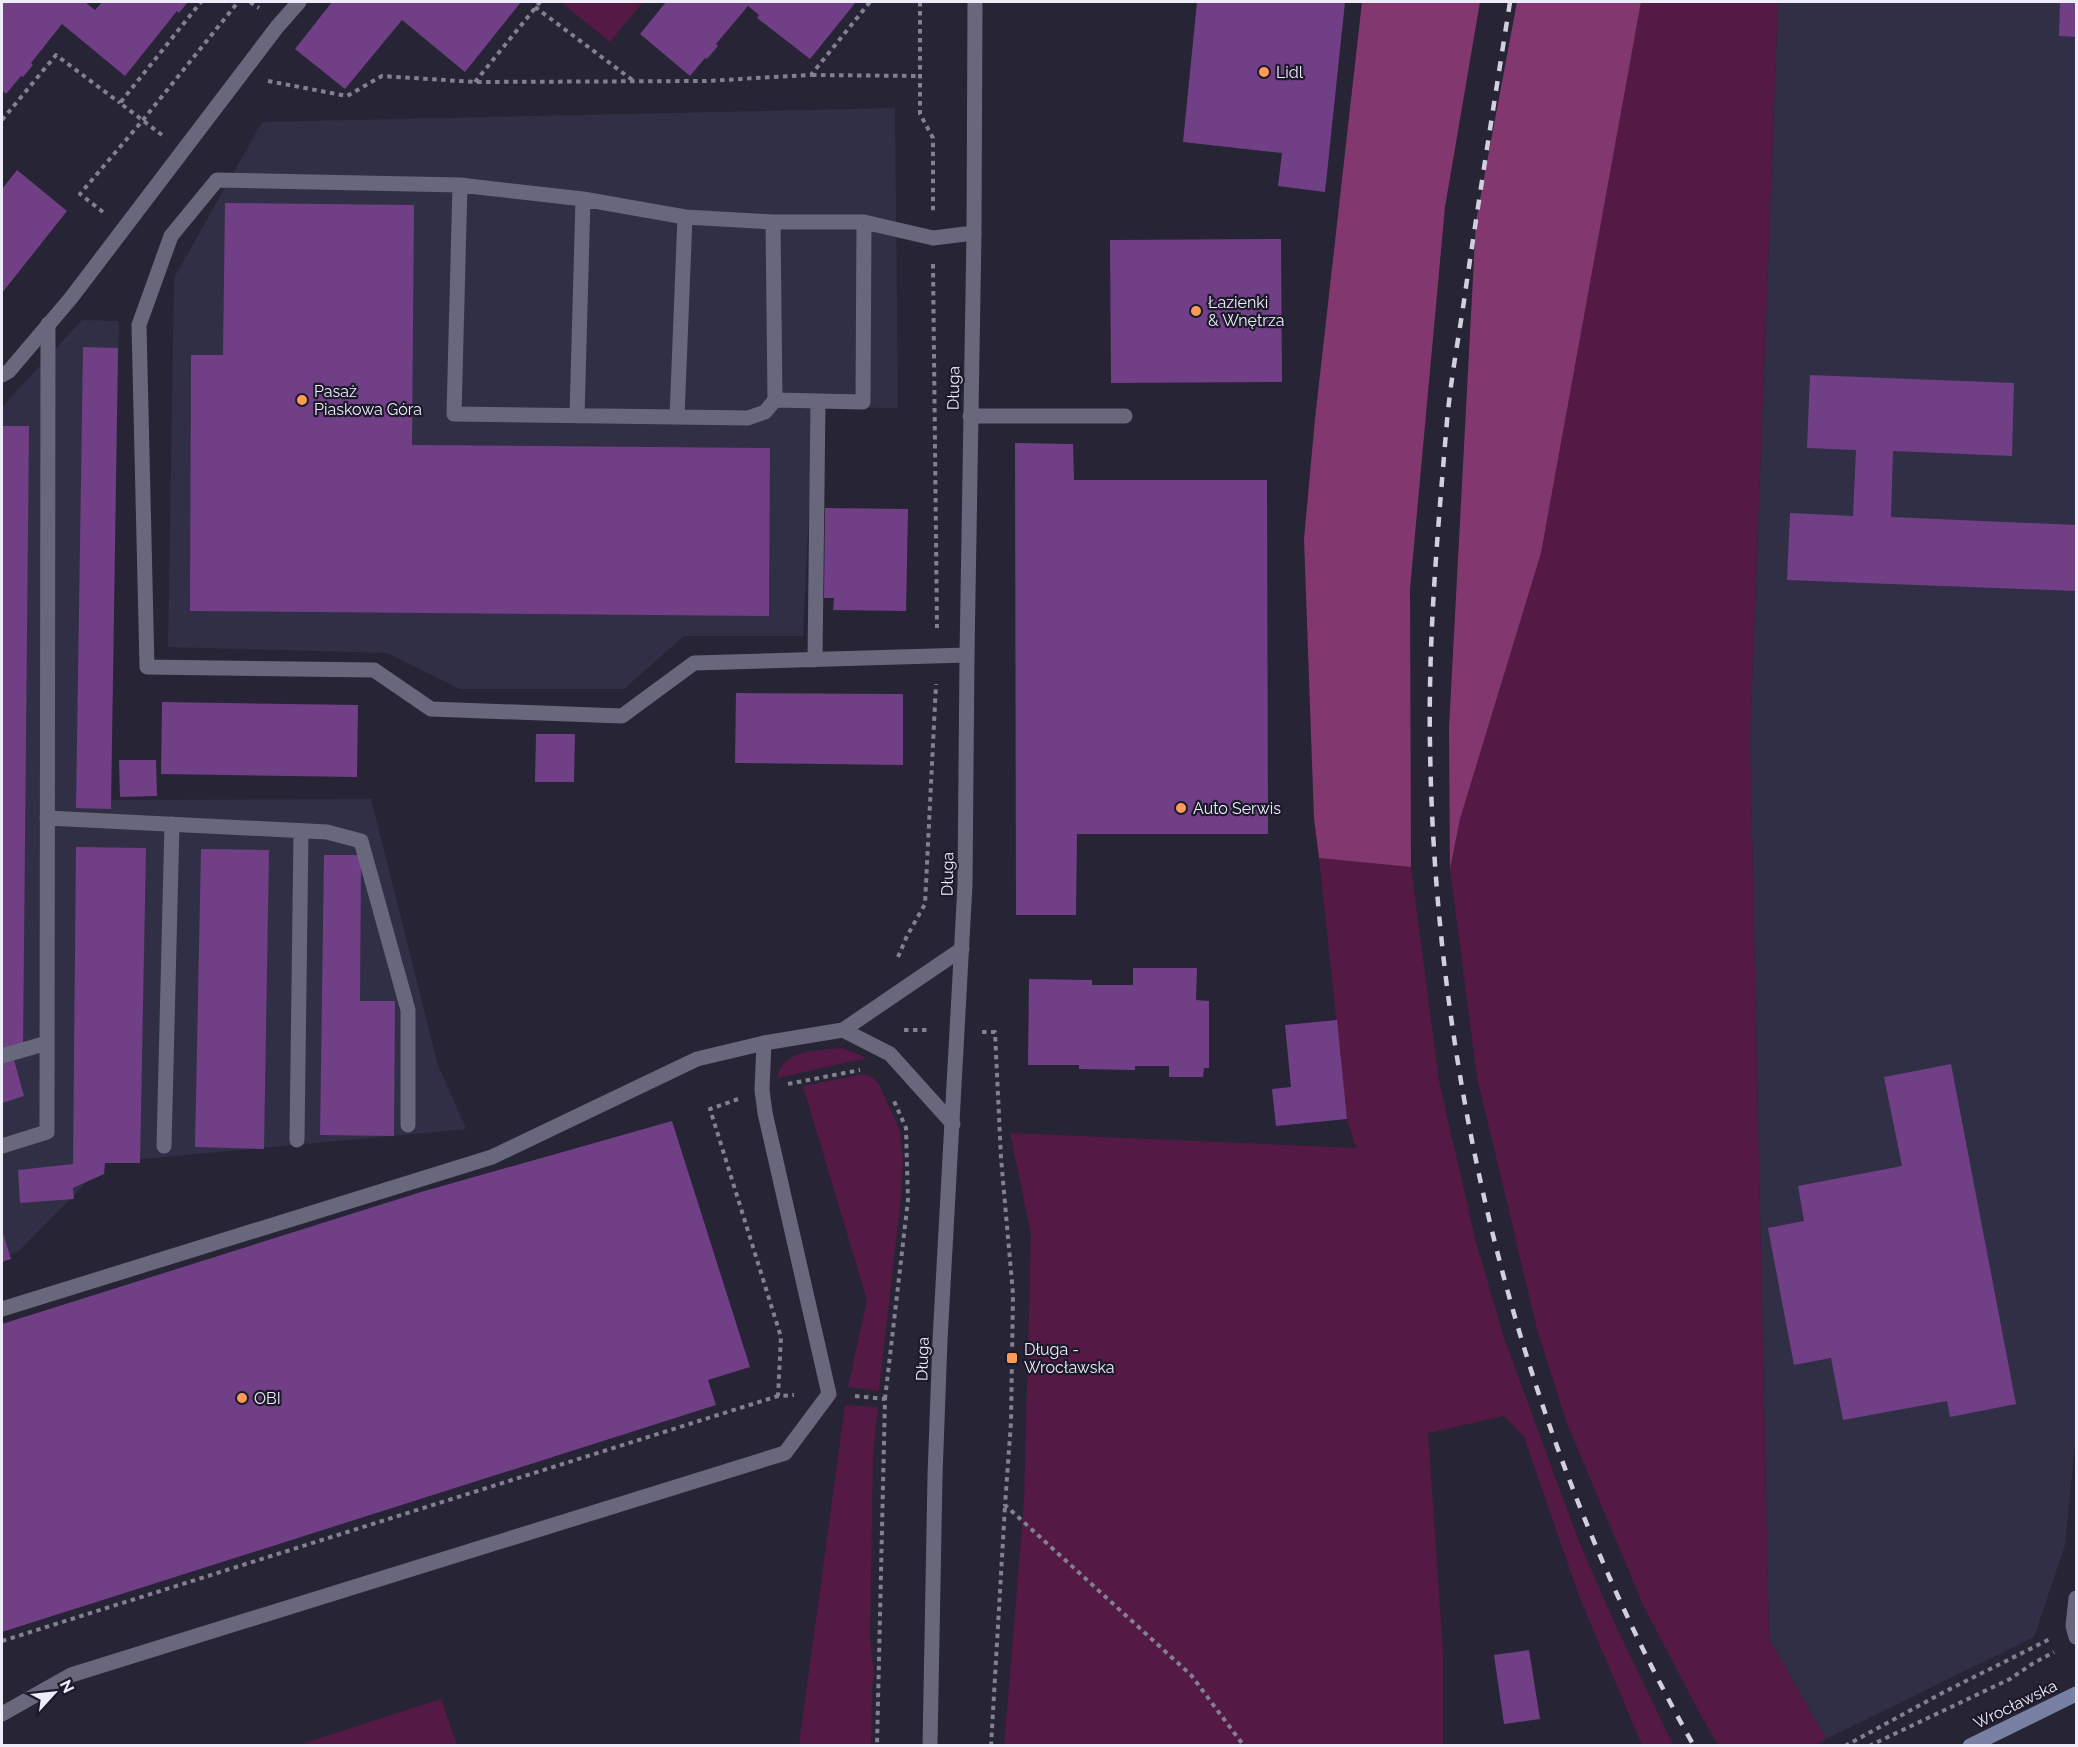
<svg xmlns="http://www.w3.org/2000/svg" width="2078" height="1747" viewBox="0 0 2078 1747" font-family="Raleway,sans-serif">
<rect width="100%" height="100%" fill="#262435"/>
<path fill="#312f45" d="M 1778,2 L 2076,2 L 2076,1436 L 2065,1545 L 2034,1637 L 1826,1739 L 1769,1639 L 1750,738 Z
M 895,108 L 898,408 L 814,407 L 803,636 L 684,636 L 624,689 L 460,689 L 387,653 L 168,647 L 174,278 L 262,122 Z
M 82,320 L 119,321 L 110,800 L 371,799 L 438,1065 L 466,1129 L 102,1163 L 77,1192 L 18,1252 L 2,1257 L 2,407 Z"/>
<path fill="#551946" d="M 561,2 L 643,2 L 610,42 Z
M 1641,2 L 1778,2 L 1750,738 L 1769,1639 L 1826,1739 L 1816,1745 L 1718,1745 L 1699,1712 L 1644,1607 L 1566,1421 L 1537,1329 L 1477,1077 L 1450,869 L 1460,819 L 1541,553 Z
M 1319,858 L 1411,867 L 1439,1081 L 1476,1242 L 1504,1338 L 1578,1539 L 1614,1622 L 1673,1745 L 1642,1745 L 1579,1596 L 1524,1437 L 1504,1416 L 1428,1433 L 1443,1651 L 1443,1745 L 1004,1746 L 1024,1502 L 1031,1234 L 1010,1133 L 1356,1148 L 1347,1119 Z
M 842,1048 L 867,1058 L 777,1078 C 783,1049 818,1050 842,1048 Z
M 864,1074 L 873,1078 L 879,1084 L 900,1131 L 903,1159 L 901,1197 L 879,1391 L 848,1387 L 867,1300 L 803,1086 Z
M 845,1405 L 878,1407 L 873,1454 L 870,1639 L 874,1675 L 872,1688 L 871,1745 L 799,1745 Z
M 441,1699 L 457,1745 L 298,1745 Z"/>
<path fill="#82386e" d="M 1362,2 L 1480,2 L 1445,207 L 1410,589 L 1411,867 L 1319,858 L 1314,818 L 1304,539 L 1315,419 Z
M 1517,2 L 1641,2 L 1541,553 L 1460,819 L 1450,869 L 1449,728 L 1476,221 Z"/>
<path fill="#703f86" d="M 2,2 L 85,2 L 95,10 L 102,2 L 188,2 L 179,13 L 177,11 L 125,76 L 62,24 L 31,63 L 33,65 L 23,77 L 21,76 L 6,94 L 2,90 Z
M 332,2 L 521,2 L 465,72 L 402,20 L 345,89 L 295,49 Z
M 666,2 L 856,2 L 810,59 L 757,18 L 759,15 L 748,6 L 716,44 L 718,46 L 707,59 L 705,58 L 690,76 L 640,34 Z
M 1197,2 L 1345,2 L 1325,192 L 1278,186 L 1282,153 L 1183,142 Z
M 2060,2 L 2076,2 L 2076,37 L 2059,36 Z
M 17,170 L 67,211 L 2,293 L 2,189 Z
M 225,203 L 414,205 L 412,445 L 770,448 L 769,616 L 190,611 L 191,355 L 223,355 Z
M 1281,239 L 1282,382 L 1111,383 L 1110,240 Z
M 83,347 L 118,348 L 111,809 L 76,808 Z
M 1810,375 L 2014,383 L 2012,456 L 1893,451 L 1891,517 L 2076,525 L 2076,591 L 1787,580 L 1790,513 L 1853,516 L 1856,450 L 1807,448 Z
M 2,426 L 29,426 L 23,1048 L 2,1048 Z
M 1015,443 L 1073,444 L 1074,480 L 1267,480 L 1268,834 L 1077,834 L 1076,915 L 1016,915 Z
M 825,508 L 908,509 L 906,611 L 833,610 L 834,598 L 824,598 Z
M 736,693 L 903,694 L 903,765 L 735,763 Z
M 162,702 L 358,705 L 357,777 L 161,774 Z
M 536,734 L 575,734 L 574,782 L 535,782 Z
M 119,760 L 156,760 L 157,796 L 120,797 Z
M 76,847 L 146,848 L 140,1163 L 105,1163 L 104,1174 L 73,1188 L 74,1199 L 20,1203 L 18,1170 L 73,1164 Z
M 201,849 L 269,850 L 264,1149 L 195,1147 Z
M 324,855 L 361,855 L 360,1001 L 395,1001 L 394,1136 L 320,1135 Z
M 1133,968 L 1197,968 L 1196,1000 L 1209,1001 L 1209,1068 L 1204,1068 L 1203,1077 L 1169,1077 L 1169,1066 L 1135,1066 L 1135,1070 L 1079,1069 L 1079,1065 L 1028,1065 L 1029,979 L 1092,980 L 1092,985 L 1133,985 Z
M 1337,1020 L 1347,1119 L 1276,1126 L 1272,1089 L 1291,1087 L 1285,1025 Z
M 14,1060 L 24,1096 L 2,1103 L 2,1063 Z
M 1951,1064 L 2016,1404 L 1950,1417 L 1947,1401 L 1843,1420 L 1831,1358 L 1794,1365 L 1768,1228 L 1804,1221 L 1798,1186 L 1902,1166 L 1884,1077 Z
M 672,1121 L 750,1367 L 708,1380 L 716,1405 L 2,1632 L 2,1324 L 421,1192 Z
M 2,1230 L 11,1259 L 2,1262 Z
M 1529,1650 L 1540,1719 L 1504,1724 L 1494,1655 Z"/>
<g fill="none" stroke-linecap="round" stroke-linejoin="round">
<path stroke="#82818f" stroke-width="4" stroke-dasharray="4.5 4.5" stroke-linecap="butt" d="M 250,2 L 259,8
M 920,2 L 920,114 L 933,138 L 933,211
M 535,7 L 635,82
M 812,75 L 920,76
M 268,81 L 347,96 L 382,76 L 475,82 L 705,81 L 811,75 L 870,2
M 475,82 L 540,2
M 2,120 L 56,55 L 120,103
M 162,135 L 120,103 L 201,2
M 103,212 L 80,194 L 143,120 L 238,2
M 933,264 L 937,628
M 898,957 L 907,936 L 925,904 L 936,684
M 904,1030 L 930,1030
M 982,1032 L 995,1032 L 1001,1158 L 1013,1294 L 1011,1422 L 1005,1505 L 1191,1675 L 1244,1746
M 788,1084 L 860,1070
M 738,1099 L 710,1109 L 781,1337 L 778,1396 L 794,1395
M 855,1396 L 885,1399 L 877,1746
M 885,1399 L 908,1200 L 906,1128 L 894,1101
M 2,1641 L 778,1396
M 991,1746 L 1005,1506
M 1845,1746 L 1944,1692 L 2050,1639
M 1869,1746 L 2010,1679 L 2032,1664 L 2054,1652"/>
<path stroke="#69677b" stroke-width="15" d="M 460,185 L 217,180 L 171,236 L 139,325 L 147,667 L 374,670 L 431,709 L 622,716 L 694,663 L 967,655
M 583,199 L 685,217
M 773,222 L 685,217 L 677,417 L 748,418 L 765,412 L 775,400
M 864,222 L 863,402 L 775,400 L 773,222 L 864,222 L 933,238 L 974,233
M 577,416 L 583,199 L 460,185 L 454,414 L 677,417
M 970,416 L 1125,416
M 815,660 L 818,402
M 47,818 L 327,832 L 361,841 L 408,1010 L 408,1125
M 843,1030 L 890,1054 L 953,1124
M 2,1056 L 47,1043
M 297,1140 L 301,831
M 2,1146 L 47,1132 L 48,324
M 164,1146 L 172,824
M 2,1309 L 492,1157 L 697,1059 L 764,1043
M 2076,1598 L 2073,1626 L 2076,1637
M 2,1714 L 71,1675 L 785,1453 L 829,1394 L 765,1113 L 762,1090 L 764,1043 L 843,1030 L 962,949"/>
<path stroke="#69677b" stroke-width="15" d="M 2,375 L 9,371 L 71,298 L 277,27 L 299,2"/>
<path stroke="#69677b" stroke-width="15" d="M 930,1746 L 935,1476 L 940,1340 L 965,885 L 967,655 L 974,233 L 975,2"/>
<path stroke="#7880a3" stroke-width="15" d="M 1970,1746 L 2076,1694"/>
<path stroke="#d1d0dc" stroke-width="4.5" stroke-dasharray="10 10" stroke-linecap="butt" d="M 1510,2 C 1495,97 1480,192 1466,287 C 1460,331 1451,376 1447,421 C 1438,528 1428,637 1430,745 C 1435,1091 1523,1443 1694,1746"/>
</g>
<g fill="#fe9c57" stroke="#1c1a2a" stroke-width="2">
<circle cx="1264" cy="72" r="6"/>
<circle cx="1196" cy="311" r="6"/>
<circle cx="302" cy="400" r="6"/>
<circle cx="1181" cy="808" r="6"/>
<rect x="1006" y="1352" width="12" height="12" rx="3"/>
<circle cx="242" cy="1398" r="6"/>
</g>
<g text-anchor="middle" stroke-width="4.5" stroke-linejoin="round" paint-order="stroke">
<g font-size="16" fill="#edecf8" stroke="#1c1a2a" text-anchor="start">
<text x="1276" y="78">Lidl</text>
<text x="1208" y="308">Łazienki<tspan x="1208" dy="18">&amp; Wnętrza</tspan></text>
<text x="314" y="397">Pasaż<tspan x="314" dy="18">Piaskowa Góra</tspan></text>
<text x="1193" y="814">Auto Serwis</text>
<text x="1024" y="1355">Długa -<tspan x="1024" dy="18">Wrocławska</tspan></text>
<text x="254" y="1404">OBI</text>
</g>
<g font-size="16" fill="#edecf8" stroke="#1c1a2a">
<text transform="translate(953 388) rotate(-89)" y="6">Długa</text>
<text transform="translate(947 874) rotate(-89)" y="6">Długa</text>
<text transform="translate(922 1359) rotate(-88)" y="6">Długa</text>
<text transform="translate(2015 1704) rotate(-26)" y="6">Wrocławska</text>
</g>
</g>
<rect width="2078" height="1747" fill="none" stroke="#edecf8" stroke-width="6"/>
<g transform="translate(54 1693) rotate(63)" stroke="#1c1a2a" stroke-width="4.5" paint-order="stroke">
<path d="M0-4.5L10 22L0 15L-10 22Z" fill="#edecf8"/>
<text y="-9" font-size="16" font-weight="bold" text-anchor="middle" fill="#edecf8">N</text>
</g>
</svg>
